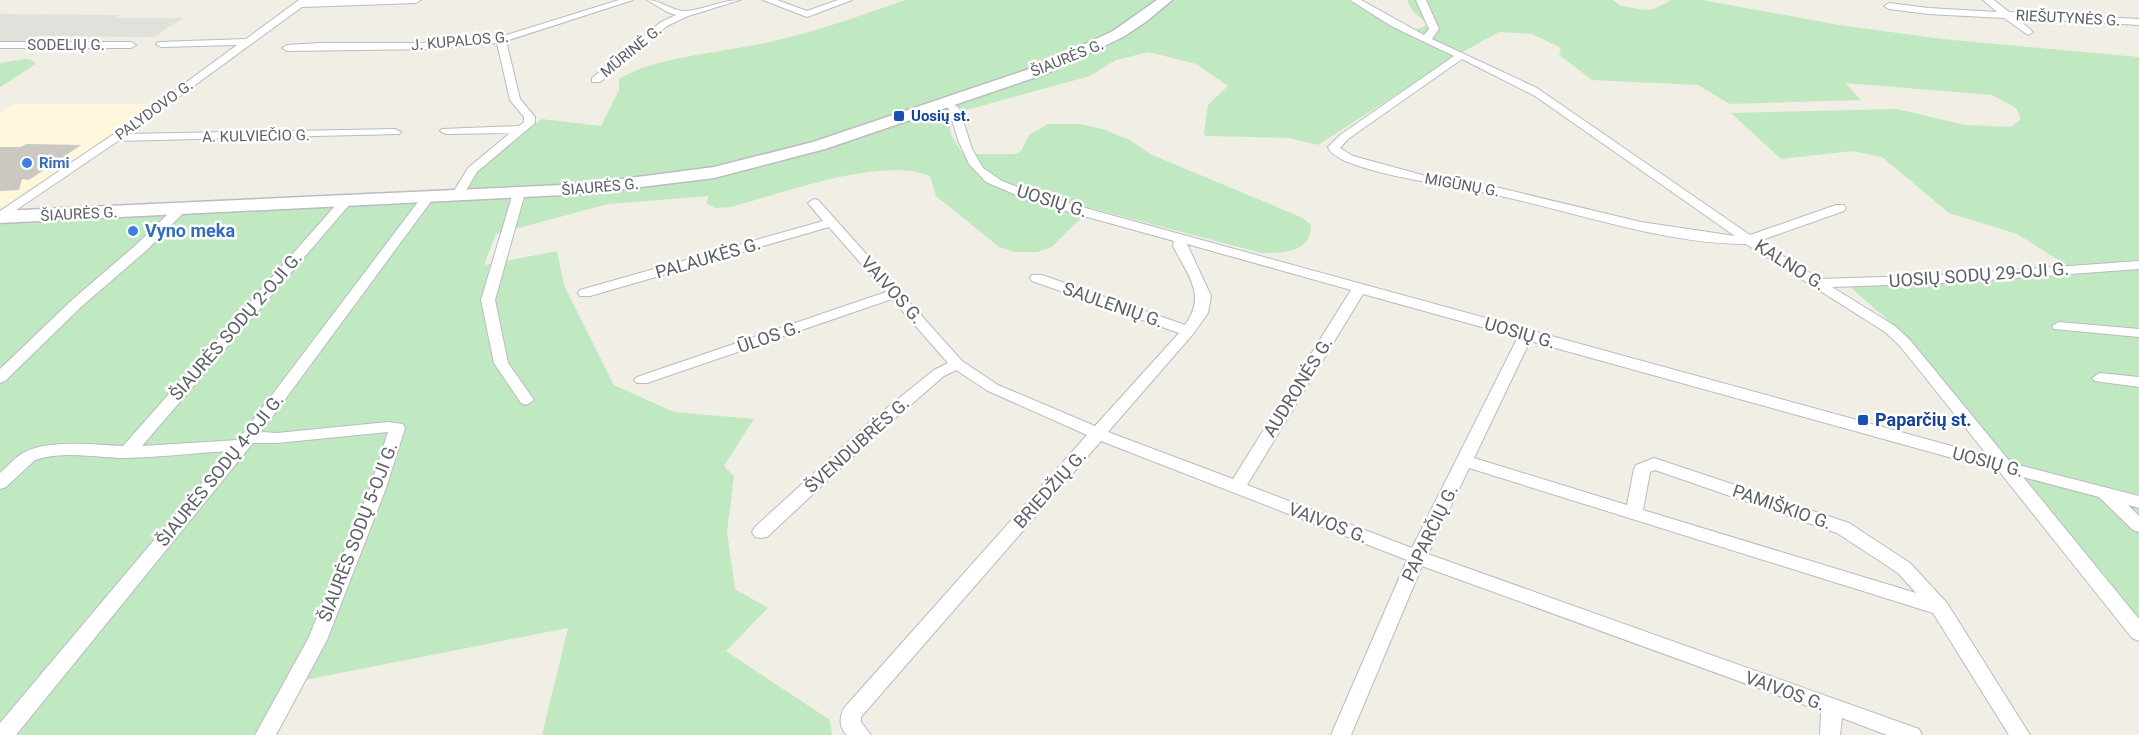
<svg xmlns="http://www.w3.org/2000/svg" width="2139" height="735" viewBox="0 0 2139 735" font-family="Roboto,sans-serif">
<rect width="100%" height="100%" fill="#f0eee5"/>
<path fill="#fff7dc" d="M 13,104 L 170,104 L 15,213 L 0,214 L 0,112 Z"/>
<path fill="#e1e0da" d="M 0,14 L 119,15 L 116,18 L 183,18 L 154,37 L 37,36 L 27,41 L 0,41 Z"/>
<path fill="#c1e9c1" d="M 905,0 L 1155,0 L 1123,27 L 1057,60 L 844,134 L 741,163 L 591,185 L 463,191 L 486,160 L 542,119 L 601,126 L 619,90 L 619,79 C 655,56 730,52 774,41 C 818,31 862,15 905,0 Z
M 1171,0 L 1359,0 L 1412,31 L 1428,25 L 1412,10 L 1407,0 L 1613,0 L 1621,6 L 1645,10 L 1654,9 L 1672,0 L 1702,0 L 1839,25 L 1942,39 L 2139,57 L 2139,631 L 1892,324 L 1841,279 L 1936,278 L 2068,266 L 2017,234 L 1949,213 L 1882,157 L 1852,151 L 1781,159 L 1731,113 L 1897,109 L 1965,125 L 2011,127 L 2021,119 L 2016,108 L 1992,95 L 1845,83 L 1861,100 L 1730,104 L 1698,85 L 1592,80 L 1559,55 L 1561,50 L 1559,47 L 1532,34 L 1499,32 L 1461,53 L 1318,145 L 1289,138 L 1206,136 L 1204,134 L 1208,105 L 1228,86 L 1196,64 L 1149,52 L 1116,60 L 1090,76 L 948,115 L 951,135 L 963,154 L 1015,154 L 1021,151 L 1029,135 L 1048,124 L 1080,124 L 1102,129 L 1130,140 L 1150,154 L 1303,218 L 1311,225 C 1311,253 1283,253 1261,253 L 1091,208 L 1052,247 L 1037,252 L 1015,252 L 999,247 L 936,196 L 930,176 C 881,156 783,193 731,207 L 715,208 L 706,203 L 709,196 L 608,204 L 496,234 L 484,265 L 557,251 L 564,285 L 614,385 L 674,412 L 754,419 L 724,466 L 734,476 L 727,532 L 735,589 L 768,608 L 726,651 L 830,720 L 832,735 L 542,735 L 568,628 L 305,680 L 277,735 L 0,735 L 0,223 L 619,190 L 685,182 L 766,166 L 805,155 L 937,111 L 1104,48 L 1132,31 Z
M 24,59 L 32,60 L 36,64 L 0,87 L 0,63 Z"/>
<path fill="#cbc8c2" d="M 26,144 L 81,145 L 29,180 L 22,179 L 19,190 L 0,191 L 0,147 L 21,147 Z"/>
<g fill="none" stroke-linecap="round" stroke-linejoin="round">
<defs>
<path id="street" d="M 299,0 L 421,0 L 416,3 L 302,7 L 128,134 L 395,129 L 401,132 L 399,134 L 118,141 L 0,221 L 0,211 L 139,117 L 237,45 L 161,47 L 156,44 L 158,42 L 246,39 Z
M 619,0 L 633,0 L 506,41 L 520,99 L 535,117 L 535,123 L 477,172 L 461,199 L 457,200 L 451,196 L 468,168 L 510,133 L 446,134 L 440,131 L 442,129 L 519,126 L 524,122 L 524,117 L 510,100 L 497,43 L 433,49 L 287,51 L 282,48 L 287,45 L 320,43 L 433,43 L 500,37 Z
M 647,0 C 661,0 670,10 683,11 C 698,12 721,0 740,0 L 688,16 L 667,26 L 600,82 L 592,82 L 592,78 L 661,22 L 676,15 L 667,12 Z
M 763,0 L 777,0 L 807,11 L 838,0 L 852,0 L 807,17 Z
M 1350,0 L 1361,0 L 1424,35 L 1429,29 L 1416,0 L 1426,0 L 1439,29 L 1432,39 L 1537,88 L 1750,235 L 1836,205 L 1844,205 L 1846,208 L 1844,211 L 1759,241 L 1820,279 L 1945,275 L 2139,261 L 2139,269 L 1945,283 L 1832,287 L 1895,326 L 1910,340 L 2011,463 L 2139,496 L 2139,508 L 2128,505 L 2139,516 L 2139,532 L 2133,530 L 2099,497 L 2023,477 L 2139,619 L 2139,641 L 2132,638 L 1999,471 L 1530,341 L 1474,458 L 1627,505 L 1634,469 L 1636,465 L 1654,458 L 1849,523 L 1910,563 L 1947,603 L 2030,735 L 2009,735 L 1933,613 L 1469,468 L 1428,554 L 1919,729 L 1922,735 L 1887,735 L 1842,718 L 1840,735 L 1820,735 L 1821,711 L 1422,566 L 1351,735 L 1331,735 L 1407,560 L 1101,441 L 861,717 L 861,722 L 871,735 L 847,735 C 839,728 839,717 844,708 L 1087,435 L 988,391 L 956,370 L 944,376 L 885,427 L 767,537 L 761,538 L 755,537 L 752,532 L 755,527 L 873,419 L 934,370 L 948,363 L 892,299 L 647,383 L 637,383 L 634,380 L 637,377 L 886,292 L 829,227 L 590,296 L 580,296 L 578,293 L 580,290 L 823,221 L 808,203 L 814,199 L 818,200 L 962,361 L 998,385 L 1095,426 L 1179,333 L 1032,281 L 1030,278 L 1032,275 L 1042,275 L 1185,325 C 1207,295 1188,276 1173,246 L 1174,241 L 1030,201 L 986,182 L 969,164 L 958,140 L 949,109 L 942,103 L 947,100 L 959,108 L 972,149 L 983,168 L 1002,181 L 1038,195 L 1988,456 L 1900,346 L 1885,332 L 1746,244 C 1662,244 1570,210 1487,193 C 1440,183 1391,179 1345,161 C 1339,158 1331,154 1328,147 L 1340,135 L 1454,56 L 1393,27 ZM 1462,59 L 1535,96 L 1735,236 L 1641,222 L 1487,185 L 1426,176 L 1353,156 L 1340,148 L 1348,139 ZM 1187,244 L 1351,290 L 1233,479 L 1108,432 L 1193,334 L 1208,313 L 1211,296 ZM 1363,294 L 1518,337 L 1412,548 L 1247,485 ZM 1655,470 L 1837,533 L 1898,573 L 1916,593 L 1643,510 L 1650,472 Z
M 1983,0 L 1994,0 L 2009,12 L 2139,19 L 2139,25 L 2017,18 L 2033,32 L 2028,35 L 2004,18 L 1928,14 L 1889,9 L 1884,6 L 1889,3 L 1928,8 L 1997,12 Z
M 0,42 L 131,42 L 136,45 L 131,48 L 0,48 Z
M 519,189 L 525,193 L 495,300 L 508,363 L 534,400 L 526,405 L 521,403 L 494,363 L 481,300 L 513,193 Z
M 428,193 L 434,197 L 432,200 L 261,432 L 277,433 L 388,422 L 403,424 L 405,428 L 386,488 L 327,640 L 276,735 L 255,735 L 308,639 L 370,488 L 388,432 L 277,443 L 253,443 L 16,735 L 0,735 L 0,723 L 229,451 C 195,453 161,457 127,458 C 97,458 64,450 35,460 L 6,487 L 0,489 L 0,473 C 7,467 16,456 25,452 C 50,439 95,445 123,446 L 342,198 L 350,198 L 350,204 L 142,446 L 238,440 L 424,194 Z
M 180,205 L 186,209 L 184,212 L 147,250 L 82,306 L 5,381 L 0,383 L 0,369 L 72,300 L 137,244 L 176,206 Z
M 2059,322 L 2139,329 L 2139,337 L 2054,329 L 2052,326 Z
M 2100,373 L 2139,377 L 2139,387 L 2095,381 L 2092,378 Z"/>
<path id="secondary" d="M 1157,0 L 1172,0 L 1147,21 L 1123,37 L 1048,73 L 825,149 L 714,178 L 584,194 L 0,223 L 0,211 L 584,184 L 714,167 L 813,142 L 1038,66 L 1113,31 Z"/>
</defs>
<use href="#street" stroke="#b8bbc0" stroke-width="2"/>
<use href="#secondary" stroke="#b9bcc2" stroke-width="3"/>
<use href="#street" fill="#fff" fill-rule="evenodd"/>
<use href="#secondary" fill="#fff" fill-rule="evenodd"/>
</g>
<g fill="#1a4fb4" stroke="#fff" stroke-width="2">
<rect x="893" y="110" width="12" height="12" rx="3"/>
<rect x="1857" y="414" width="12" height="12" rx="3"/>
</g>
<g fill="#3f7fe0" stroke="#fff" stroke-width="2">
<circle cx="27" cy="163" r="6"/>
<circle cx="133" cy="231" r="6"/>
</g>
<g text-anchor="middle" stroke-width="5" stroke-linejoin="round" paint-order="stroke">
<g font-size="15" fill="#5d6167" stroke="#fff">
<text transform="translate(2068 18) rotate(3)" y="5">RIEŠUTYNĖS G.</text>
<text transform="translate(460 41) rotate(-5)" y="5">J. KUPALOS G.</text>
<text x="66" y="50">SODELIŲ G.</text>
<text transform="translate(631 51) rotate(-39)" y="5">MŪRINĖ G.</text>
<text transform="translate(1067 58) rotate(-22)" y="5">ŠIAURĖS G.</text>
<text transform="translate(154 110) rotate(-36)" y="5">PALYDOVO G.</text>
<text transform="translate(256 136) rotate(-1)" y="5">A. KULVIEČIO G.</text>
<text transform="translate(1462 185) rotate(10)" y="5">MIGŪNŲ G.</text>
<text transform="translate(600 187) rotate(-5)" y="5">ŠIAURĖS G.</text>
<text transform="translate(79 214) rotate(-3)" y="5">ŠIAURĖS G.</text>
</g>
<g font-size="15" font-weight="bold" fill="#164399" stroke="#fff" text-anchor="start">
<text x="911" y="121">Uosių st.</text>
</g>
<g font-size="15" font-weight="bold" fill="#366cbe" stroke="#fff" text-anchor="start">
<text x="39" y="168">Rimi</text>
</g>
<g font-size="18" fill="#5d6167" stroke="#fff">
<text transform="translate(1052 201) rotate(17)" y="6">UOSIŲ G.</text>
<text transform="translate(708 258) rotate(-16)" y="6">PALAUKĖS G.</text>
<text transform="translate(1790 265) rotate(32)" y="6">KALNO G.</text>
<text transform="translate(1979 275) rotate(-4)" y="6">UOSIŲ SODŲ 29-OJI G.</text>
<text transform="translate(892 290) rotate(48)" y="6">VAIVOS G.</text>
<text transform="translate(1113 305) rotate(19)" y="6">SAULENIŲ G.</text>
<text transform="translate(236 326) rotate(-49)" y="6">ŠIAURĖS SODŲ 2-OJI G.</text>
<text transform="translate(1520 333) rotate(16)" y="6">UOSIŲ G.</text>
<text transform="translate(769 337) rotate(-19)" y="6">ŪLOS G.</text>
<text transform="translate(1298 387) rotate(-58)" y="6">AUDRONĖS G.</text>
<text transform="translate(857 445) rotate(-42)" y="6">ŠVENDUBRĖS G.</text>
<text transform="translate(1988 462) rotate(15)" y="6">UOSIŲ G.</text>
<text transform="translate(220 470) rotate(-51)" y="6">ŠIAURĖS SODŲ 4-OJI G.</text>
<text transform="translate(1050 489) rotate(-48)" y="6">BRIEDŽIŲ G.</text>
<text transform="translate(1782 507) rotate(19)" y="6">PAMIŠKIO G.</text>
<text transform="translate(1328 523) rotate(21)" y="6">VAIVOS G.</text>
<text transform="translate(358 532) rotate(-69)" y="6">ŠIAURĖS SODŲ 5-OJI G.</text>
<text transform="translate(1430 533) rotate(-64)" y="6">PAPARČIŲ G.</text>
<text transform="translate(1785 691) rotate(20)" y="6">VAIVOS G.</text>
</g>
<g font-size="18" font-weight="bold" fill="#366cbe" stroke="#fff" text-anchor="start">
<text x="145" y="237">Vyno meka</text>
</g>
<g font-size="18" font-weight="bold" fill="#164399" stroke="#fff" text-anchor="start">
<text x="1875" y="426">Paparčių st.</text>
</g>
</g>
</svg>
